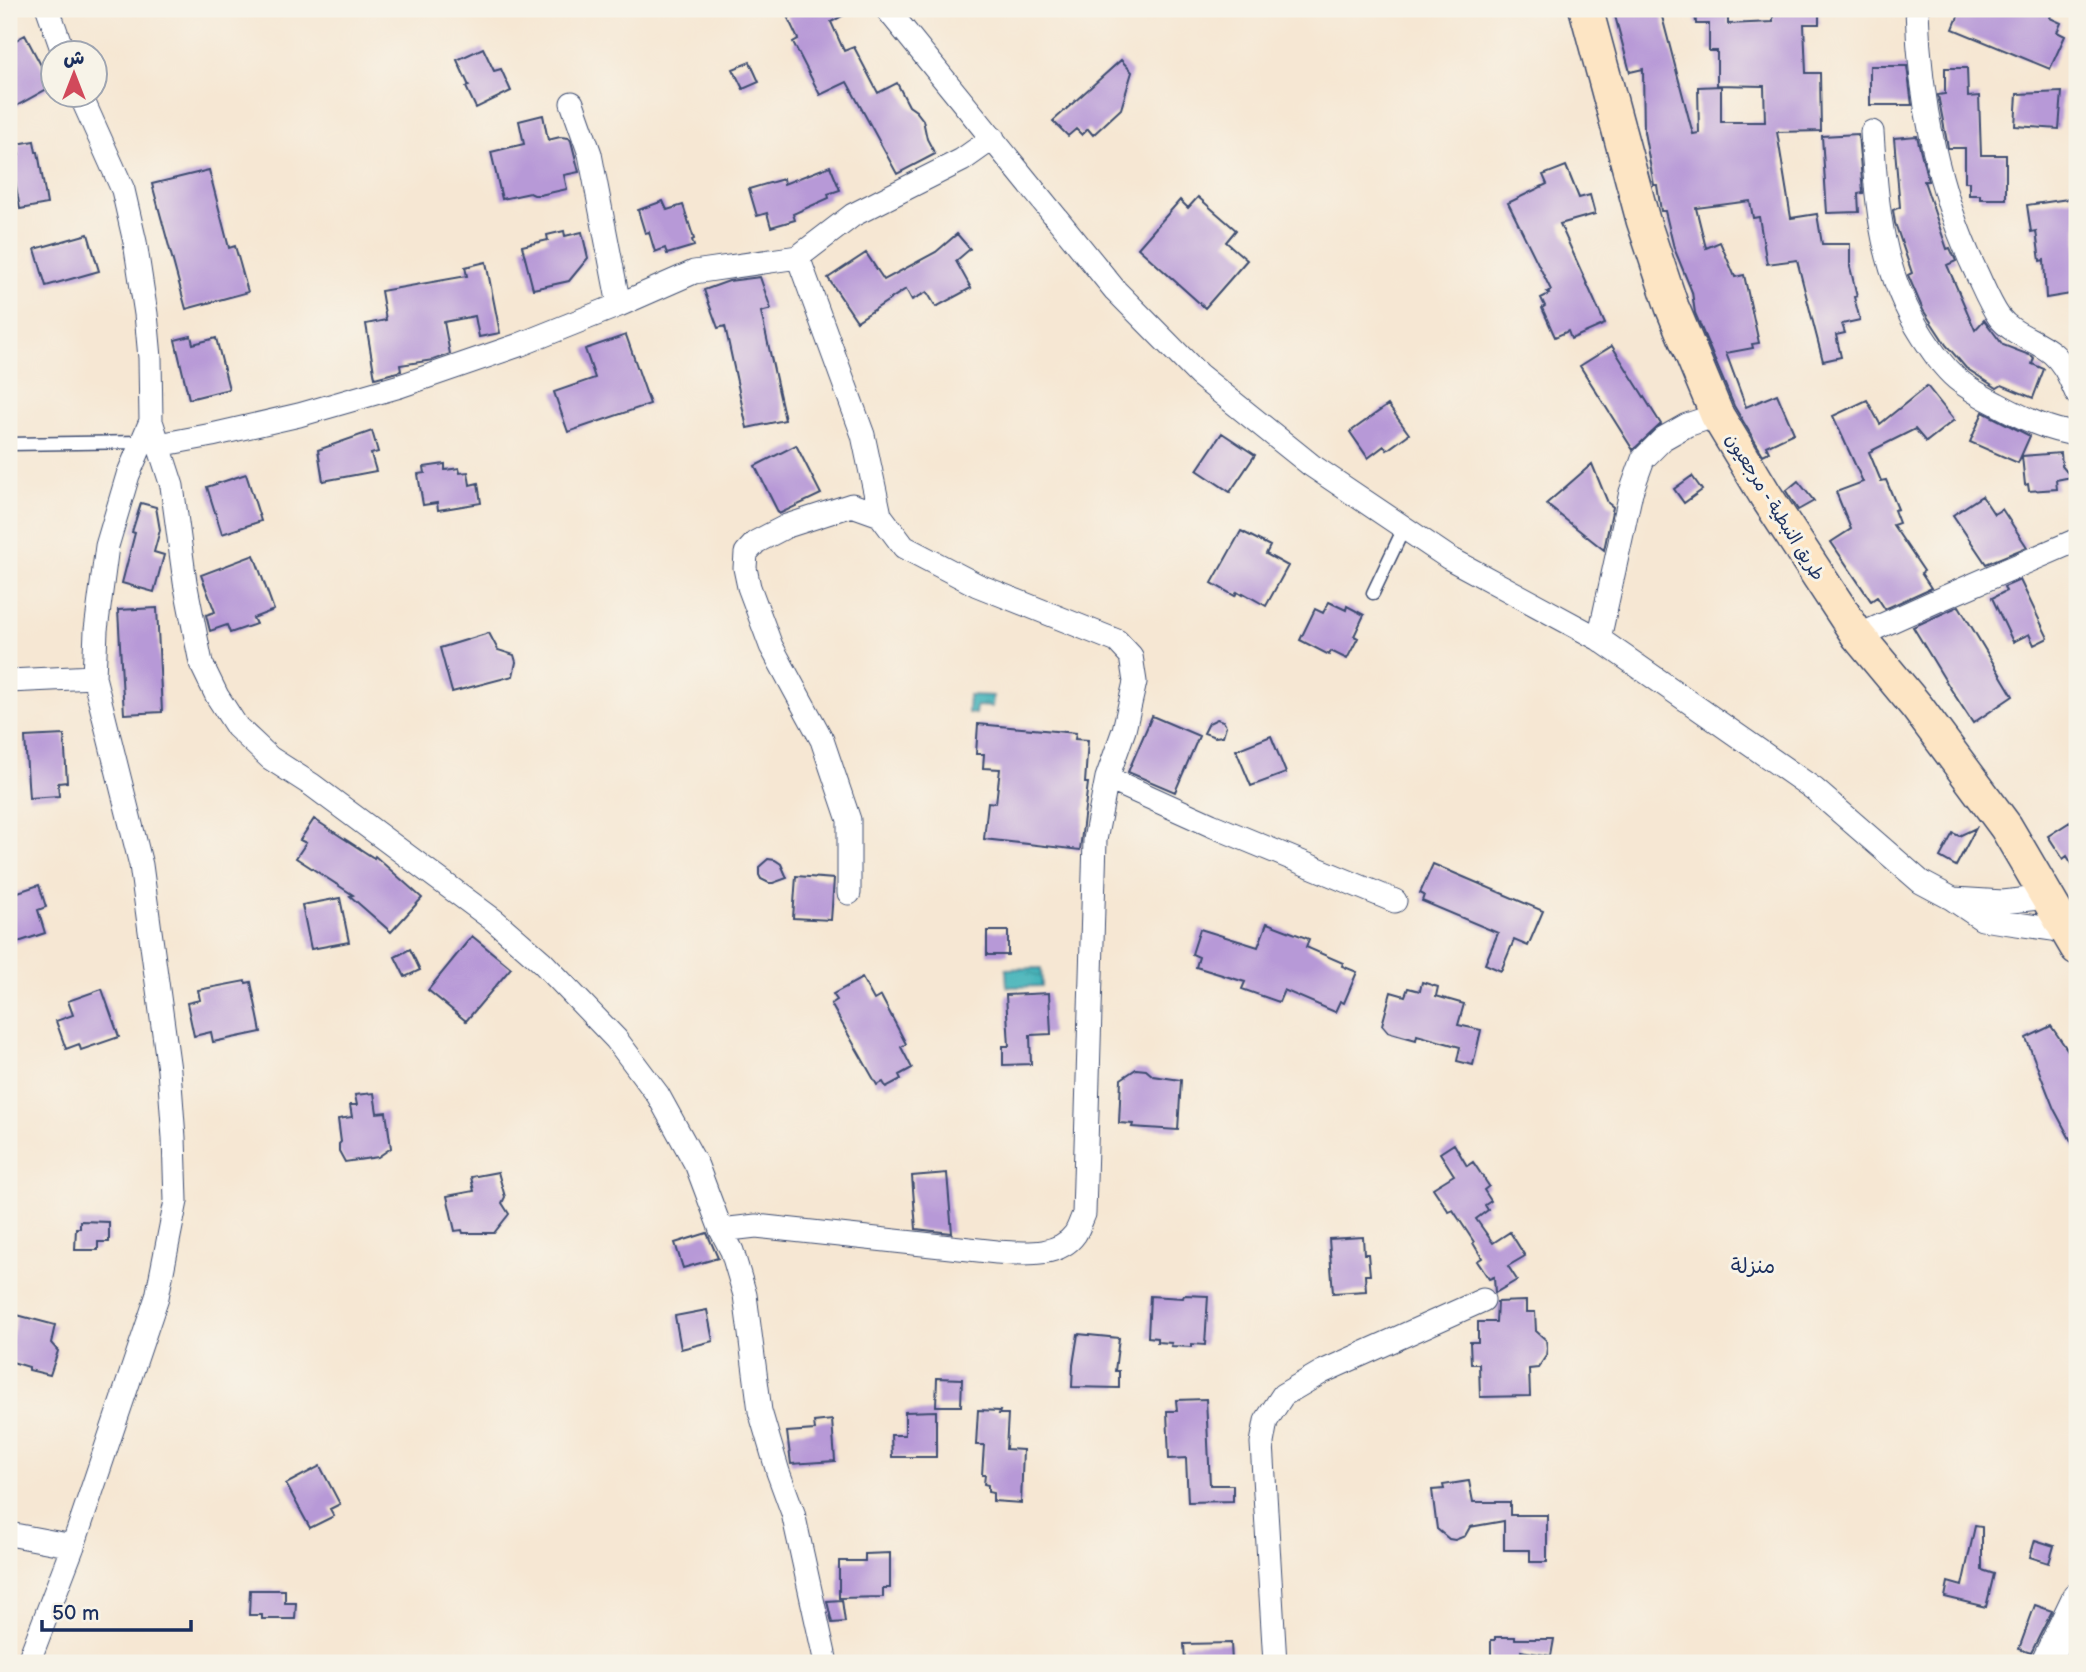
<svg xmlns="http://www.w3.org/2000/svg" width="2086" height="1672" viewBox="0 0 2086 1672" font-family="'Balsamiq Sans','Playpen Sans Arabic',sans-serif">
<defs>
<pattern id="water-ripples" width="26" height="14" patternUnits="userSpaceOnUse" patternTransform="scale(1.75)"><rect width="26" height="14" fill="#44b4ba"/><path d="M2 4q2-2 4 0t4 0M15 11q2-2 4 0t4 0" fill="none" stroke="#38939a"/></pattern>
</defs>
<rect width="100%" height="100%" fill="#f7f3e8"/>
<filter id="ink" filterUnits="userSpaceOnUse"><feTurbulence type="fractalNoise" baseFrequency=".0143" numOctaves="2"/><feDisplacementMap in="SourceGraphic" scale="14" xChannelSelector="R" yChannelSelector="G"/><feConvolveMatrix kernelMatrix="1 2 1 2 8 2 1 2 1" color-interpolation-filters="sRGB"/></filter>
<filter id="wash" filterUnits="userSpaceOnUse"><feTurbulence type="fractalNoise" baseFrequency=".00686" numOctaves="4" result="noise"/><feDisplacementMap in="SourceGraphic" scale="28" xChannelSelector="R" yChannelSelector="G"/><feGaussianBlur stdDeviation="1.57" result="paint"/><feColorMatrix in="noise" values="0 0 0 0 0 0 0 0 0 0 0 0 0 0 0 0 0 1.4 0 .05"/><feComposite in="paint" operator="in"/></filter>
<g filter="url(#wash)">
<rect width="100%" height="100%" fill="#f6e7d3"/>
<path fill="url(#water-ripples)" stroke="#30728c" stroke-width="2" d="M 969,695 L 993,696 L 992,707 L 976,706 L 975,714 L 968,713 Z
M 1041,968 L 1042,986 L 1007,987 L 1006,969 Z"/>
<g id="blocks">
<path fill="#b799d7" d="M 803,9 L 855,9 L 831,22 L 844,51 L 854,47 L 878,93 L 897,83 L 909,106 L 916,111 L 923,120 L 927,139 L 935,154 L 897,174 L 847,82 L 820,95 L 793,42 L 798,39 L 787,16 Z
M 1626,9 L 1660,9 L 1693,134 L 1699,133 L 1698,87 L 1721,86 L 1721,122 L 1765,122 L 1764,86 L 1717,85 L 1717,51 L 1709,51 L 1709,24 L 1696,24 L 1695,9 L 1728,9 L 1728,24 L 1773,22 L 1773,9 L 1819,9 L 1819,24 L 1804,24 L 1806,73 L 1820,73 L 1821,131 L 1777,132 L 1791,218 L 1817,214 L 1822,244 L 1850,244 L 1850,267 L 1857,296 L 1854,297 L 1860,320 L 1842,324 L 1845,333 L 1836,335 L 1841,357 L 1823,361 L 1797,260 L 1767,264 L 1759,217 L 1753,218 L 1750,201 L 1696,208 L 1706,248 L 1720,242 L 1735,277 L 1744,275 L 1759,343 L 1752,344 L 1753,348 L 1726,353 L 1746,407 L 1777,394 L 1794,433 L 1766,446 L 1769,452 L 1763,455 L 1734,406 L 1695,313 L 1692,292 L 1674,248 L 1665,211 L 1661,211 L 1657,185 L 1654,185 L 1644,132 L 1643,69 L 1630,72 L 1615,16 L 1627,13 Z
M 1961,9 L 1978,9 L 1992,15 L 1995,9 L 2053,9 L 2050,18 L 2061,23 L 2057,32 L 2065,36 L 2050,69 L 1953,29 Z
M 25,35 L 52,86 L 9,110 L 9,44 Z
M 483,48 L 494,71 L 501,69 L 511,91 L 476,108 L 466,87 L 469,86 L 457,60 Z
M 1121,60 L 1132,72 L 1121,109 L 1093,135 L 1088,129 L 1082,135 L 1076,129 L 1068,136 L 1053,121 Z
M 750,62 L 759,82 L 743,89 L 733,69 Z
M 1870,66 L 1907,66 L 1912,105 L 1870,105 Z
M 1945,68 L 1967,68 L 1968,97 L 1979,96 L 1981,155 L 2006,155 L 2006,199 L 1980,199 L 1980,195 L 1969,195 L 1969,182 L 1965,182 L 1965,148 L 1948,148 L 1947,142 L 1938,95 L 1945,94 Z
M 2062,92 L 2059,129 L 2015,126 L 2017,94 Z
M 543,115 L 548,140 L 560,137 L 569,138 L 571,141 L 579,172 L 564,175 L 567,189 L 540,195 L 534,195 L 530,193 L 502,199 L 491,152 L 524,144 L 519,121 Z
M 1858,134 L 1863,193 L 1858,194 L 1859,212 L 1827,213 L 1822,136 Z
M 1917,136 L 1928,181 L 1924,181 L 1947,249 L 1950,248 L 1956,261 L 1947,265 L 1975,330 L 1984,320 L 2003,345 L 2032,356 L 2034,358 L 2032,364 L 2044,369 L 2033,398 L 2002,385 L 1997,388 L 1966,368 L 1946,345 L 1923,310 L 1908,275 L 1912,273 L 1895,223 L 1893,210 L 1900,207 L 1894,138 Z
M 34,141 L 36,152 L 38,152 L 47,204 L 20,209 L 11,157 L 19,155 L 17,144 Z
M 830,166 L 840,190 L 828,194 L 829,198 L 793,214 L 795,220 L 771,227 L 767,213 L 757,216 L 749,189 L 783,179 L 784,184 Z
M 1566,166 L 1579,198 L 1590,195 L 1595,214 L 1560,224 L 1605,324 L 1571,339 L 1568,331 L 1555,337 L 1542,308 L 1545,306 L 1541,298 L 1549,294 L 1547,292 L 1551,290 L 1508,203 L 1547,184 L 1543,175 Z
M 209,170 L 229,248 L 235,246 L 248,292 L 186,309 L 152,184 Z
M 1198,197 L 1236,230 L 1226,242 L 1247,260 L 1205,308 L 1138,248 L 1180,200 L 1188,208 Z
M 2075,198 L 2077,216 L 2077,293 L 2046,298 L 2044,260 L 2040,261 L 2036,231 L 2031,232 L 2027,205 Z
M 663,201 L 667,210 L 683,205 L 694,239 L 692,240 L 694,246 L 667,254 L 665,248 L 655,252 L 649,232 L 645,233 L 638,210 Z
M 564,231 L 565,236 L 582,232 L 588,258 L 569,281 L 533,289 L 522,246 L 548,240 L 547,235 Z
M 88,234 L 99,271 L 46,286 L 35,249 Z
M 957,234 L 970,249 L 956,261 L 971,288 L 936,307 L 927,292 L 912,300 L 906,289 L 857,321 L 828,278 L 866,253 L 884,280 L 936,252 Z
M 486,262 L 500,333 L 479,337 L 475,316 L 444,322 L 450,354 L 433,360 L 400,365 L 401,371 L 375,378 L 366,324 L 386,320 L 381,291 L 467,276 L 465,267 Z
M 760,277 L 771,309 L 761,312 L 785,420 L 747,428 L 725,326 L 718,328 L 704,290 L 729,281 Z
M 626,335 L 650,404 L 568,432 L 554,392 L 595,378 L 585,349 Z
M 191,336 L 193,344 L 216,338 L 229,389 L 189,399 L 175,340 Z
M 1612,346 L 1661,424 L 1633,450 L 1580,366 Z
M 1927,386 L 1954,420 L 1926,442 L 1915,429 L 1869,452 L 1881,481 L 1886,480 L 1898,509 L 1894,510 L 1899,523 L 1893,525 L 1924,571 L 1921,573 L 1931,588 L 1885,609 L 1877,597 L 1871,601 L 1831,542 L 1851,529 L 1836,492 L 1863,482 L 1833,416 L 1867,400 L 1880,424 Z
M 1388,405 L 1409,434 L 1387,450 L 1384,446 L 1368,458 L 1350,432 Z
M 1983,412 L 2030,436 L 2018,463 L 1970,442 Z
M 372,431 L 378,452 L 371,454 L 376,471 L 323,481 L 318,450 Z
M 1222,433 L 1255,455 L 1230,492 L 1197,470 Z
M 796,445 L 821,494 L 779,514 L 755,466 Z
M 2061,453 L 2062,466 L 2071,477 L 2056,480 L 2057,489 L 2029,491 L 2028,484 L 2025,485 L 2022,456 Z
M 445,464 L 445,470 L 459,468 L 460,473 L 468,472 L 470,485 L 478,483 L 481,503 L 438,510 L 437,503 L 423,505 L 418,474 L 425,473 L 424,467 Z
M 1592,464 L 1608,503 L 1613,507 L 1604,550 L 1546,504 Z
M 246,474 L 261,521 L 222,534 L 207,487 Z
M 1692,476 L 1702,490 L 1684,503 L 1674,489 Z
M 1798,481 L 1814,501 L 1798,510 L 1786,491 Z
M 1982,496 L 1994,514 L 2002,509 L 2027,547 L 1986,564 L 1953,515 Z
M 141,503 L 156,507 L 160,530 L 154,552 L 164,555 L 154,592 L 122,583 L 135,533 L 132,532 Z
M 1241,531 L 1270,546 L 1266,554 L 1288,566 L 1266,606 L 1243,593 L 1242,595 L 1237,592 L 1235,596 L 1212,583 Z
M 254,555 L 274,610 L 253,618 L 256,624 L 230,633 L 227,625 L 210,631 L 206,615 L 215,612 L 201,575 Z
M 2020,580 L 2048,638 L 2034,645 L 2029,634 L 2013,642 L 1992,598 L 2006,591 L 2004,587 Z
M 1329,602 L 1346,610 L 1347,606 L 1364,615 L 1354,636 L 1358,638 L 1347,659 L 1331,651 L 1329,655 L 1300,640 L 1315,609 L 1323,613 Z
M 1959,606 L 2013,696 L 1973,723 L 1950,688 L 1913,627 Z
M 157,608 L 162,712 L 124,714 L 118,610 Z
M 489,633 L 498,650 L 514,655 L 516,662 L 513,676 L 452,692 L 440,648 Z
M 1152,716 L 1199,736 L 1175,792 L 1128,772 Z
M 1217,719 L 1223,721 L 1226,726 L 1223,736 L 1215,737 L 1204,733 L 1209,723 Z
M 978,724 L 1076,733 L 1075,739 L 1088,740 L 1085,783 L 1088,783 L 1080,850 L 984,839 L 988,802 L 996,803 L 1000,769 L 983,768 L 984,754 L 976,754 Z
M 64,735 L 67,782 L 58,783 L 59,796 L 29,798 L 25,737 Z
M 1271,736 L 1286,773 L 1251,786 L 1236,750 Z
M 314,819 L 374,858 L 375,856 L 422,898 L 391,932 L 350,896 L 353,895 L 296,858 L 306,843 L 300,840 Z
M 2070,822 L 2077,833 L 2077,872 L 2067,856 L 2063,859 L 2048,836 Z
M 1976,828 L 1956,866 L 1940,857 L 1953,833 L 1959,836 Z
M 768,859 L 775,860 L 781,864 L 787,878 L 773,883 L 769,883 L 761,879 L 759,875 L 759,867 Z
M 1433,864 L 1543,911 L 1528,946 L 1514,940 L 1501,971 L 1485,964 L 1498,933 L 1422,901 L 1424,895 L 1420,893 Z
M 796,876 L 834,879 L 831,920 L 793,918 Z
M 39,885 L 46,907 L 38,910 L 45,933 L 9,945 L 9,895 Z
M 340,898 L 349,942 L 311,949 L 302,905 Z
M 1267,923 L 1309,939 L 1306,947 L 1343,963 L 1342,966 L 1357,972 L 1344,1003 L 1340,1001 L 1335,1012 L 1284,990 L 1279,1002 L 1242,989 L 1245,982 L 1196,967 L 1199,957 L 1192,954 L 1200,929 L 1258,947 Z
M 987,931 L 1008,931 L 1008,955 L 987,955 Z
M 472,936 L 511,968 L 466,1021 L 428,990 Z
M 410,949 L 420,970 L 405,977 L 395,957 Z
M 862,978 L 874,1000 L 881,996 L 906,1044 L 901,1047 L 912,1068 L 899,1075 L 901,1079 L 886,1087 L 883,1082 L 877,1085 L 831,1004 L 837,1000 L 833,994 Z
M 245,981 L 246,983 L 251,982 L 261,1032 L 213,1042 L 211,1032 L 194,1036 L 187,1003 L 200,1000 L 198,990 Z
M 1422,982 L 1438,987 L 1436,996 L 1464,1004 L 1458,1025 L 1481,1030 L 1473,1065 L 1457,1061 L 1460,1047 L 1417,1035 L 1416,1040 L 1388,1032 L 1382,1025 L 1391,992 L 1405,996 L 1408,988 L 1420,991 Z
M 102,989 L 119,1037 L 81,1050 L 79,1044 L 66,1049 L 56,1021 L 73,1015 L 68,1001 Z
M 1049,993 L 1051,1034 L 1030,1035 L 1031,1064 L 1003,1065 L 1003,1046 L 1009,1046 L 1006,995 Z
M 2051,1026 L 2069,1052 L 2073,1050 L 2077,1058 L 2077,1152 L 2054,1109 L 2026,1038 Z
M 1136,1069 L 1146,1070 L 1153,1076 L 1181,1080 L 1178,1130 L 1132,1127 L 1133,1124 L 1119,1123 L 1121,1079 Z
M 374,1093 L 377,1113 L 386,1112 L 391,1148 L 378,1157 L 345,1162 L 339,1151 L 339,1144 L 341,1142 L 338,1119 L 352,1117 L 350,1105 L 357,1105 L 355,1095 Z
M 1454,1144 L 1467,1166 L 1473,1162 L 1489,1186 L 1484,1190 L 1491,1201 L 1485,1205 L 1488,1210 L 1476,1219 L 1493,1243 L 1510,1232 L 1525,1256 L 1508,1266 L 1517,1280 L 1495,1293 L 1494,1277 L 1489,1279 L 1477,1261 L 1482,1258 L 1473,1243 L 1474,1242 L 1453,1210 L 1449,1212 L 1433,1188 L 1454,1175 L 1440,1153 Z
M 498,1172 L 505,1197 L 502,1203 L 509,1214 L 494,1233 L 463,1233 L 462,1230 L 455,1231 L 447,1196 L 474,1191 L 471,1177 Z
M 947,1173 L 952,1233 L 916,1229 L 912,1176 Z
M 80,1221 L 109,1222 L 109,1242 L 98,1242 L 98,1250 L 75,1250 L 76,1228 L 80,1228 Z
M 707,1233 L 718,1258 L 683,1268 L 675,1243 Z
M 1363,1237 L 1364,1254 L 1368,1254 L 1370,1275 L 1365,1275 L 1366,1291 L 1333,1293 L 1329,1239 Z
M 1184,1295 L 1208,1296 L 1205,1345 L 1192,1344 L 1192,1347 L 1171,1346 L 1172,1343 L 1157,1342 L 1157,1338 L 1148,1337 L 1150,1296 L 1183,1298 Z
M 1526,1301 L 1526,1312 L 1535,1312 L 1536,1331 L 1546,1340 L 1547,1348 L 1546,1356 L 1538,1368 L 1529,1369 L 1530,1396 L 1480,1397 L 1479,1364 L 1471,1364 L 1470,1342 L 1478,1342 L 1478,1322 L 1496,1322 L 1497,1302 Z
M 707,1310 L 713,1341 L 681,1349 L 675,1316 Z
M 17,1315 L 55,1325 L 51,1343 L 58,1351 L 50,1375 L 29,1370 L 29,1367 L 9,1361 L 9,1348 Z
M 1078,1334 L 1119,1338 L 1115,1371 L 1119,1371 L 1119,1388 L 1072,1387 L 1073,1365 Z
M 937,1378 L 962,1379 L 961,1406 L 936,1406 Z
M 1206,1399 L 1210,1485 L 1233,1485 L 1233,1501 L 1188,1502 L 1186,1458 L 1169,1459 L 1167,1411 L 1177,1411 L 1176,1400 Z
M 978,1410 L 1000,1411 L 999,1414 L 1008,1414 L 1006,1449 L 1023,1450 L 1021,1503 L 993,1501 L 993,1493 L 988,1492 L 988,1485 L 984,1484 L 985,1475 L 982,1475 L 984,1445 L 976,1445 Z
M 936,1411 L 936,1457 L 892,1457 L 891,1435 L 905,1435 L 905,1412 Z
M 832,1420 L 835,1461 L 791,1464 L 787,1432 L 815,1430 L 814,1422 Z
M 320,1466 L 340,1504 L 330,1509 L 334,1516 L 310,1528 L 286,1484 Z
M 1469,1481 L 1473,1502 L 1510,1502 L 1510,1515 L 1547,1515 L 1547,1562 L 1530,1562 L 1530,1550 L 1504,1550 L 1504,1521 L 1470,1527 L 1465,1536 L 1455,1540 L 1449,1539 L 1437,1529 L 1432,1490 L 1444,1489 L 1443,1485 Z
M 1975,1526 L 1982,1527 L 1982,1570 L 1994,1574 L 1986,1607 L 1945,1597 L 1948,1582 L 1962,1586 Z
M 2035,1540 L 2054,1546 L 2049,1563 L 2030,1557 Z
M 890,1553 L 890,1588 L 883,1588 L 883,1597 L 839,1598 L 839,1561 L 865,1561 L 865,1554 Z
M 250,1590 L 285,1590 L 285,1603 L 296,1603 L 295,1619 L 262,1619 L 262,1615 L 249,1615 Z
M 842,1600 L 845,1622 L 832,1623 L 827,1601 Z
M 2035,1605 L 2052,1611 L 2031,1653 L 2019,1649 Z
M 1495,1637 L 1515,1637 L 1515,1639 L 1554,1639 L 1551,1656 L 1521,1651 L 1522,1663 L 1491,1663 L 1491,1640 L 1495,1640 Z
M 1231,1643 L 1232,1663 L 1185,1663 L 1184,1644 Z"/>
</g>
</g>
<g filter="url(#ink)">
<use href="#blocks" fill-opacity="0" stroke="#3c4b70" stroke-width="2"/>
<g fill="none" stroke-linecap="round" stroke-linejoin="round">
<defs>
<path id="service" d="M 9,444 L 143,442
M 1373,593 L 1404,528"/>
<path id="minor" d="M 48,9 L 63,52
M 887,9 L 1115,290 L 1199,375 L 1311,465 L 1449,558 L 1599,639 L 1814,789 L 1921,882 L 1951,898 L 1982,919 L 2066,931
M 1917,9 C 1919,99 1938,193 1977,274 C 1984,289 1990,304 1999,317 C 2013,335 2035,339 2052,353 C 2065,364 2070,379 2077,394
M 572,103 L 590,154 L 619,305
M 1872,132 C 1877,207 1881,272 1923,337 C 1933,352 1943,367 1957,379 C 1969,389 1983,397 1997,404 C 2023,418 2049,431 2077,434
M 151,421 L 172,486 L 185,582 L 201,663 L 217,696 L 237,727 L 270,758 L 312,785 L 495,921 L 542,962 L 616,1039 L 658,1095 L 697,1166 L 721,1230 L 732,1251 L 745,1295 L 760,1411 L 778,1472 L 793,1513 L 826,1663
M 159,445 L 212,435 L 299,415 L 400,386 L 519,345 L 619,305 L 694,272 L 798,257 L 853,215 L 962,160 L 993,138
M 1858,636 L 1936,601 L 2077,540
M 1599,639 L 1631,492 L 1643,459 L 1664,438 L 1687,425 L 1717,415
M 9,681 L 94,677
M 1107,778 L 1211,825 L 1395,901
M 849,893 L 849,820 L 822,740 L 771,646 L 749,587 L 745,568 L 746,553 L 756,542 L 787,526 L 852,505 L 880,515
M 1954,899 L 2003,902 L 2048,897
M 721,1230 L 756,1226 L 997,1252 C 1022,1253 1058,1258 1075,1234 C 1079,1228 1081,1220 1084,1214 L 1095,840 L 1107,778 L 1124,730 L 1135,682 L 1131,656 L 1117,641 L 977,585 L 904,547 L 880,515 L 863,435 L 798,257
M 9,1534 L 73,1546
M 28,1663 L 73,1546 L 157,1297 L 176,1201 L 174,1138 L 169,1070 L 141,865 L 94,677 L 96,630 L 107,546 L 128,475 L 151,421 L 150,358 L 146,314 L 135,242 L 123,190 L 80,94
M 1275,1663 L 1262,1443 L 1266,1421 L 1283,1395 L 1322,1372 L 1483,1300"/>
<path id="tertiary" d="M 2046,1663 L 2077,1598"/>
<path id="secondary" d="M 1586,9 L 1643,220 L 1672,307 L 1717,415 L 1766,496 L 1858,636 L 1917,707 L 2006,827 L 2077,948"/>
</defs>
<use href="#service" stroke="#3c4b70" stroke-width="15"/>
<use href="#minor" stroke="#3c4b70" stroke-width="25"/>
<use href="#tertiary" stroke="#3c4b70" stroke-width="32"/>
<use href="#secondary" stroke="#3c4b70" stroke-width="36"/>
<use href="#service" stroke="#fff" stroke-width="12"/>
<use href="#minor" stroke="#fff" stroke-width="23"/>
<use href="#tertiary" stroke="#fff" stroke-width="30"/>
<use href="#secondary" stroke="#fde5c4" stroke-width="33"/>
</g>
</g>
<g text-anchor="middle" stroke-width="6" stroke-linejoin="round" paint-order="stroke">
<g font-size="18" fill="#1b2f5e" stroke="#f7f3e8">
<text transform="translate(1775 507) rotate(58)" y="6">طريق النبطية - مرجعيون</text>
</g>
<g font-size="21" fill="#1b2f5e" stroke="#f7f3e8">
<text x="1753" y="1273">منزلة</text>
</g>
</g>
<rect width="2086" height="1672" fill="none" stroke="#f7f3e8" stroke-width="35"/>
<g transform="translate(74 74)"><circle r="33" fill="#f7f3e8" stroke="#9fa5b1" stroke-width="2"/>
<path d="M0-5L12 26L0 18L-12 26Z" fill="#d1495b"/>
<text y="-10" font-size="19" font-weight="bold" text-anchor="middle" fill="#1b2f5e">ش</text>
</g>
<path d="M42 1620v10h149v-10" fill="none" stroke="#1b2f5e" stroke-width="3.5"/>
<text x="52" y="1620" font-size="21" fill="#1b2f5e" stroke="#f7f3e8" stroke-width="5" paint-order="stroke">50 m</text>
</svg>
